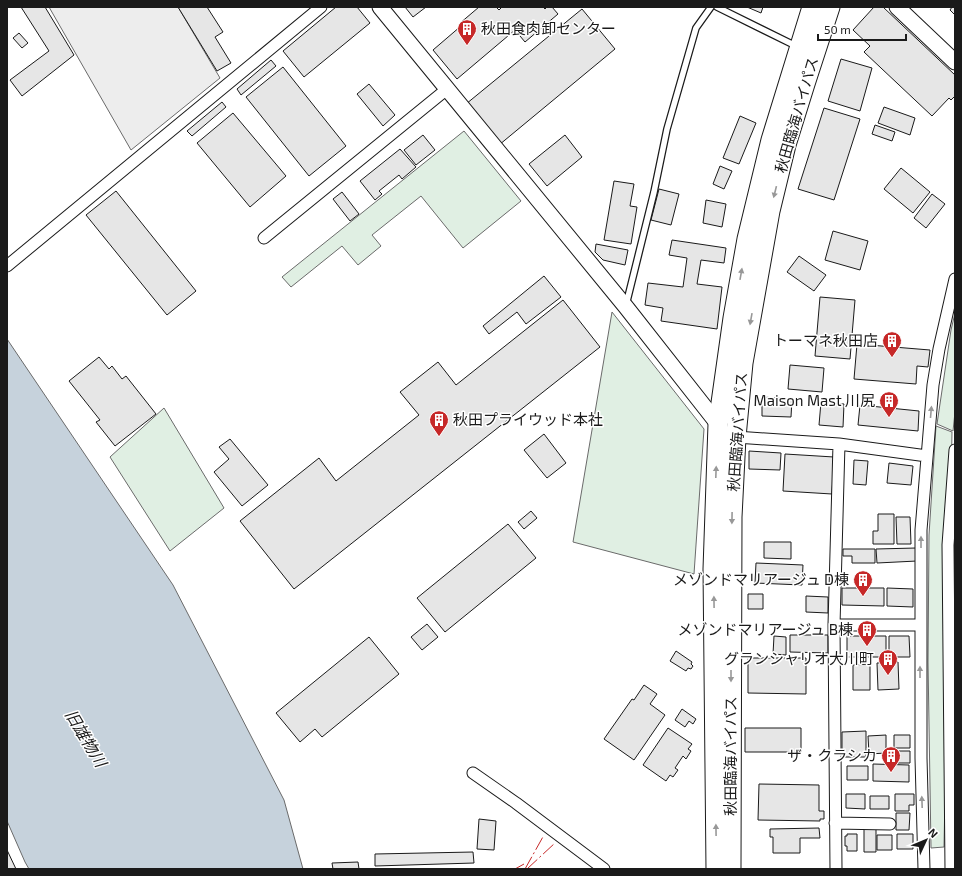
<svg xmlns="http://www.w3.org/2000/svg" width="962" height="876" viewBox="0 0 962 876" font-family="'Exo 2','Noto Sans JP',sans-serif">
<rect width="100%" height="100%" fill="#fff"/>
<path fill="#e0efe3" stroke="#6a6a6a" d="M 464,131 L 521,201 L 463,248 L 421,196 L 372,235 L 381,246 L 358,265 L 342,246 L 291,287 L 282,277 Z
M 612,312 L 704,429 L 694,574 L 573,542 Z
M 955,313 L 955,412 L 953,431 L 937,424 L 951,330 Z
M 164,408 L 224,508 L 170,551 L 110,457 Z
M 936,426 L 952,432 L 944,847 L 931,848 L 928,662 L 929,535 Z"/>
<path fill="#ededed" stroke="#6a6a6a" d="M 49,7 L 178,7 L 220,78 L 131,150 Z"/>
<path fill="#c6d2dc" stroke="#6a6a6a" d="M 7,339 L 173,585 L 284,800 L 303,869 L 29,869 L 25,862 L 7,821 Z"/>
<path fill="#e6e6e6" stroke="#1a1a1a" d="M 21,7 L 45,7 L 74,55 L 22,96 L 10,80 L 49,51 Z
M 178,7 L 207,7 L 223,32 L 215,37 L 231,63 L 217,71 Z
M 336,7 L 357,7 L 370,23 L 304,77 L 283,51 Z
M 405,7 L 426,7 L 413,17 Z
M 479,7 L 496,7 L 499,10 L 502,7 L 543,7 L 545,9 L 547,7 L 552,7 L 558,14 L 525,42 L 515,30 L 457,79 L 433,50 L 461,26 L 459,24 Z
M 747,7 L 763,7 L 761,13 Z
M 874,7 L 883,7 L 955,75 L 955,96 L 951,100 L 949,98 L 932,116 L 864,52 L 870,46 L 853,30 Z
M 952,7 L 955,7 L 955,15 L 950,10 Z
M 582,9 L 615,49 L 499,145 L 466,104 Z
M 19,33 L 28,43 L 22,48 L 13,38 Z
M 841,59 L 872,68 L 860,111 L 828,101 Z
M 271,60 L 276,66 L 241,95 L 237,89 Z
M 283,67 L 346,146 L 309,176 L 246,97 Z
M 369,84 L 395,115 L 383,126 L 357,94 Z
M 222,102 L 226,107 L 192,136 L 187,131 Z
M 884,107 L 915,118 L 910,135 L 878,123 Z
M 824,108 L 860,119 L 834,200 L 798,189 Z
M 233,113 L 286,176 L 250,207 L 197,143 Z
M 740,116 L 756,123 L 739,164 L 723,158 Z
M 875,125 L 895,132 L 892,141 L 872,134 Z
M 423,135 L 435,150 L 416,165 L 404,150 Z
M 565,135 L 582,157 L 547,186 L 529,164 Z
M 400,149 L 416,167 L 402,179 L 399,175 L 379,191 L 382,194 L 375,200 L 360,181 Z
M 720,166 L 732,171 L 724,189 L 713,184 Z
M 901,168 L 930,192 L 913,213 L 884,189 Z
M 614,181 L 634,184 L 630,206 L 637,207 L 631,244 L 604,240 Z
M 659,189 L 679,194 L 671,225 L 651,220 Z
M 116,191 L 196,291 L 167,315 L 86,215 Z
M 342,192 L 359,214 L 350,221 L 333,199 Z
M 932,194 L 945,204 L 926,228 L 914,218 Z
M 706,200 L 726,204 L 722,227 L 703,223 Z
M 833,231 L 868,241 L 860,270 L 825,260 Z
M 672,240 L 726,248 L 724,263 L 701,260 L 697,284 L 722,287 L 717,329 L 661,321 L 663,308 L 645,305 L 648,283 L 683,287 L 687,258 L 669,255 Z
M 596,244 L 628,250 L 625,265 L 603,260 L 595,252 Z
M 799,256 L 826,275 L 814,291 L 787,272 Z
M 544,276 L 561,297 L 526,324 L 517,312 L 489,334 L 483,326 Z
M 820,297 L 855,300 L 850,359 L 815,356 Z
M 563,300 L 600,347 L 294,589 L 240,521 L 319,458 L 336,481 L 419,415 L 400,392 L 438,362 L 456,385 Z
M 857,344 L 930,350 L 928,367 L 917,366 L 916,384 L 854,379 Z
M 99,357 L 109,369 L 112,366 L 122,379 L 126,376 L 156,414 L 115,446 L 96,422 L 100,420 L 69,381 Z
M 790,365 L 824,368 L 822,392 L 788,389 Z
M 762,397 L 792,399 L 791,417 L 762,416 Z
M 821,402 L 844,404 L 843,427 L 819,425 Z
M 860,405 L 919,411 L 918,431 L 858,425 Z
M 544,434 L 566,463 L 547,478 L 524,450 Z
M 230,439 L 268,485 L 242,506 L 214,472 L 229,459 L 219,447 Z
M 749,451 L 781,453 L 780,470 L 749,469 Z
M 785,454 L 834,457 L 832,494 L 783,491 Z
M 854,460 L 868,461 L 866,485 L 853,484 Z
M 889,463 L 913,466 L 911,485 L 887,483 Z
M 531,511 L 537,518 L 524,529 L 518,522 Z
M 878,514 L 894,514 L 894,544 L 873,544 L 873,531 L 878,531 Z
M 896,517 L 910,517 L 911,544 L 897,544 Z
M 508,524 L 536,558 L 445,632 L 417,598 Z
M 764,542 L 791,542 L 791,559 L 764,558 Z
M 916,548 L 917,561 L 877,563 L 876,549 Z
M 843,549 L 875,549 L 875,563 L 852,563 L 852,556 L 843,556 Z
M 756,563 L 803,565 L 802,585 L 755,583 Z
M 842,588 L 884,588 L 884,606 L 842,605 Z
M 887,588 L 913,589 L 913,607 L 887,606 Z
M 748,594 L 763,594 L 763,609 L 748,609 Z
M 806,596 L 828,597 L 828,613 L 806,612 Z
M 427,624 L 438,637 L 422,650 L 411,637 Z
M 790,635 L 828,635 L 828,653 L 790,652 Z
M 774,636 L 786,637 L 786,655 L 773,654 Z
M 847,636 L 886,636 L 886,657 L 847,657 Z
M 889,636 L 909,636 L 910,657 L 889,657 Z
M 369,637 L 399,674 L 322,737 L 315,729 L 300,742 L 276,713 Z
M 676,651 L 692,662 L 691,664 L 693,666 L 691,669 L 688,668 L 686,671 L 670,661 Z
M 748,658 L 806,658 L 806,694 L 748,693 Z
M 898,662 L 899,689 L 878,690 L 877,663 Z
M 870,664 L 870,690 L 853,690 L 853,665 Z
M 644,685 L 657,694 L 650,704 L 665,715 L 634,760 L 604,739 L 632,699 L 634,700 Z
M 682,709 L 696,719 L 693,724 L 689,721 L 685,727 L 675,720 Z
M 668,728 L 692,744 L 688,749 L 691,751 L 686,759 L 683,756 L 675,768 L 678,770 L 673,777 L 670,775 L 666,781 L 643,765 Z
M 745,728 L 801,728 L 801,752 L 745,752 Z
M 866,731 L 866,757 L 842,757 L 842,732 Z
M 886,735 L 886,753 L 869,754 L 868,736 Z
M 894,735 L 910,735 L 910,748 L 894,748 Z
M 890,751 L 910,751 L 910,763 L 890,763 Z
M 873,764 L 909,765 L 909,782 L 873,781 Z
M 847,766 L 868,766 L 868,780 L 847,780 Z
M 759,784 L 819,785 L 819,811 L 824,811 L 824,819 L 820,819 L 820,821 L 758,820 Z
M 846,794 L 865,794 L 865,809 L 846,808 Z
M 895,794 L 914,794 L 914,805 L 909,805 L 909,811 L 895,811 Z
M 870,796 L 889,796 L 889,809 L 870,809 Z
M 896,813 L 910,813 L 909,830 L 896,830 Z
M 479,819 L 496,821 L 494,850 L 477,849 Z
M 819,828 L 820,838 L 800,838 L 800,853 L 773,853 L 773,837 L 770,837 L 770,829 Z
M 864,829 L 876,829 L 876,852 L 864,852 Z
M 847,834 L 857,834 L 857,851 L 847,851 L 847,846 L 845,846 L 845,836 L 847,836 Z
M 897,834 L 913,834 L 913,849 L 897,849 Z
M 877,835 L 892,835 L 892,850 L 877,850 Z
M 7,850 L 16,869 L 7,869 Z
M 473,852 L 474,863 L 375,866 L 375,854 Z
M 358,862 L 359,869 L 333,869 L 332,863 Z"/>
<g fill="none" stroke-linecap="round" stroke-linejoin="round">
<defs>
<path id="lane" d="M 717,7 L 796,46
M 626,305 L 654,192 L 667,129 L 696,28 L 711,7"/>
<path id="street" d="M 264,238 L 447,89
M 7,266 L 321,7
M 731,434 L 736,437 L 839,444 L 927,456
M 834,625 L 920,625
M 473,773 L 516,803 L 604,869
M 835,823 L 890,824
M 836,869 L 834,625 L 839,444
M 924,869 L 921,758 L 921,530 L 933,385 L 939,349 L 955,279
M 951,869 L 948,545 L 955,450"/>
<path id="secondary" d="M 380,7 L 626,307 L 718,424
M 897,7 L 955,62"/>
<path id="highway" d="M 716,869 L 713,569 L 718,424 L 733,318 L 747,239 L 771,140 L 812,7
M 731,869 L 732,517 L 736,437 L 743,363 L 770,211 L 786,145 L 805,84 L 830,7"/>
</defs>
<use href="#lane" stroke="#1a1a1a" stroke-width="8"/>
<use href="#street" stroke="#1a1a1a" stroke-width="13"/>
<use href="#secondary" stroke="#1a1a1a" stroke-width="17"/>
<use href="#highway" stroke="#1a1a1a" stroke-width="21"/>
<use href="#lane" stroke="#fff" stroke-width="5.5"/>
<use href="#street" stroke="#fff" stroke-width="11"/>
<use href="#secondary" stroke="#fff" stroke-width="15"/>
<use href="#highway" stroke="#fff" stroke-width="19"/>
<path stroke="#c62828" stroke-width="1" stroke-dasharray="14 3 2 3" stroke-linecap="butt" d="M 515,869 L 524,864
M 525,869 L 544,835
M 527,869 L 555,843"/>
</g>
<defs><path id="oneway-solid" d="M-6-.8H1V-3.2L6.5 0L1 3.2V.8H-6Z"/></defs>
<g fill="#989898">
<use href="#oneway-solid" transform="translate(775 192) rotate(104)"/>
<use href="#oneway-solid" transform="translate(741 274) rotate(-80)"/>
<use href="#oneway-solid" transform="translate(751 319) rotate(100)"/>
<use href="#oneway-solid" transform="translate(931 412) rotate(-85)"/>
<use href="#oneway-solid" transform="translate(716 472) rotate(-88)"/>
<use href="#oneway-solid" transform="translate(732 518) rotate(91)"/>
<use href="#oneway-solid" transform="translate(921 542) rotate(-90)"/>
<use href="#oneway-solid" transform="translate(714 602) rotate(-91)"/>
<use href="#oneway-solid" transform="translate(920 672) rotate(-90)"/>
<use href="#oneway-solid" transform="translate(731 676) rotate(90)"/>
<use href="#oneway-solid" transform="translate(922 802) rotate(-92)"/>
<use href="#oneway-solid" transform="translate(716 830) rotate(-91)"/>
</g>
<defs>
<symbol id="building-pin" viewBox="-11 -11 22 30"><path d="M0 17L-7.5 6A9.5 9.5 0 1 1 7.5 6Z" fill="#c62828" stroke="#fff"/><path d="M-4-6H4V6H1V3H-1V6H-4ZM-2.5-4.3h1.7v1.8h-1.7ZM.8-4.3h1.7v1.8H.8ZM-2.5-1h1.7V.8h-1.7ZM.8-1h1.7V.8H.8Z" fill="#fff"/></symbol>
</defs>
<g fill-rule="evenodd">
<use href="#building-pin" x="456" y="18" width="22" height="30"/>
<use href="#building-pin" x="881" y="330" width="22" height="30"/>
<use href="#building-pin" x="878" y="390" width="22" height="30"/>
<use href="#building-pin" x="428" y="409" width="22" height="30"/>
<use href="#building-pin" x="852" y="569" width="22" height="30"/>
<use href="#building-pin" x="856" y="619" width="22" height="30"/>
<use href="#building-pin" x="877" y="648" width="22" height="30"/>
<use href="#building-pin" x="880" y="745" width="22" height="30"/>
</g>
<g text-anchor="middle" stroke-width="3" stroke-linejoin="round" paint-order="stroke">
<g font-size="15" fill="#1a1a1a" stroke="#fff" text-anchor="end">
<text x="481" y="34" text-anchor="start">秋田食肉卸センター</text>
<text x="878" y="346">トーマネ秋田店</text>
<text x="875" y="406">Maison Mast 川尻</text>
<text x="453" y="425" text-anchor="start">秋田プライウッド本社</text>
<text x="849" y="585">メゾンドマリアージュ D棟</text>
<text x="853" y="635">メゾンドマリアージュ B棟</text>
<text x="874" y="664">グランシャリオ大川町</text>
<text x="877" y="761">ザ・クラシカ</text>
</g>
<g font-size="15" fill="#1a1a1a" stroke="#fff">
<text transform="translate(797 115) rotate(-74)" y="5">秋田臨海バイパス</text>
<text transform="translate(738 432) rotate(-86)" y="5">秋田臨海バイパス</text>
<text transform="translate(731 756) rotate(-90)" y="5">秋田臨海バイパス</text>
</g>
<g font-size="16" font-style="italic" fill="#1a1a1a" stroke="#fff">
<text transform="translate(86 738) rotate(59)" y="6">旧雄物川</text>
</g>
</g>
<rect width="962" height="876" fill="none" stroke="#1a1a1a" stroke-width="16"/>
<g transform="translate(926 840) rotate(46)" stroke="#ffffff" stroke-width="3" paint-order="stroke">
<path d="M0-3L7 15L0 10L-7 15Z" fill="#1a1a1a"/>
<text y="-6" font-size="11" font-weight="bold" text-anchor="middle" fill="#1a1a1a">N</text>
</g>
<path d="M818 34v6h88v-6" fill="none" stroke="#1a1a1a" stroke-width="2"/>
<text x="824" y="34" font-size="12" fill="#1a1a1a" stroke="#ffffff" stroke-width="3" paint-order="stroke">50 m</text>
</svg>
